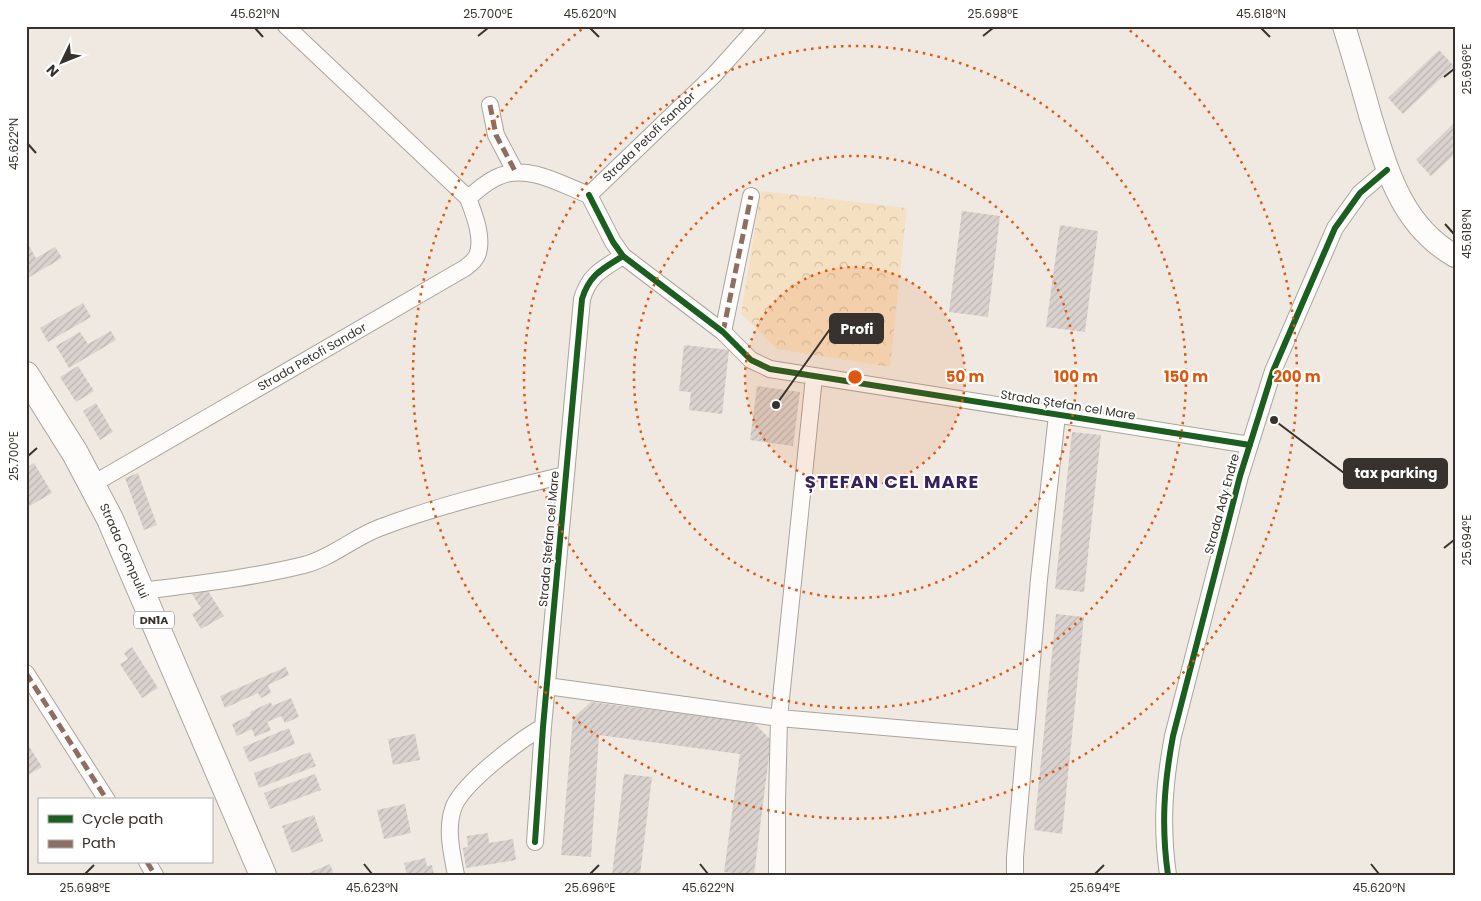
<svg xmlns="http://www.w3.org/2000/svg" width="1481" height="901" viewBox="0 0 1481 901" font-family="Poppins,sans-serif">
<defs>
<pattern id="park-crowns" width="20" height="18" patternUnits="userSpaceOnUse" patternTransform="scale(1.25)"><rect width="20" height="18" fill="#f6e0c2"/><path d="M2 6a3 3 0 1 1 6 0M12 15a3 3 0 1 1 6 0" fill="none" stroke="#d4c1a7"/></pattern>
<pattern id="building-hatch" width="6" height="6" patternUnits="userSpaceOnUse" patternTransform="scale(1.25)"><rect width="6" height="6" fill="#d9d2ce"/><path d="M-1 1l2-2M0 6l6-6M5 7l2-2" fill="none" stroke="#bbb5b1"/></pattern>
</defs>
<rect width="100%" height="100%" fill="#f0e9e1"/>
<path fill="url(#park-crowns)" d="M 761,191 L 907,208 L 890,367 L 777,349 L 741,314 Z"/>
<path fill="url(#building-hatch)" d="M 1439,50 L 1454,66 L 1403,114 L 1388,98 Z
M 1455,122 L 1455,154 L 1431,176 L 1416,160 Z
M 962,211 L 1000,216 L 988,317 L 949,312 Z
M 1060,225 L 1098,231 L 1085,332 L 1046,327 Z
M 29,246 L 36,258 L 55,247 L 62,258 L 26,279 L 26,248 Z
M 83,303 L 91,317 L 48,342 L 40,328 Z
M 111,331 L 116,340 L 69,368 L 56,346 L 80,332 L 88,344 Z
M 684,345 L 729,350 L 722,414 L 689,410 L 691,392 L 679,391 Z
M 78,366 L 94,391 L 76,402 L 60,377 Z
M 757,386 L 800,392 L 793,446 L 750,440 Z
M 96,403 L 113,432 L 100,440 L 83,411 Z
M 1072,432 L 1101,435 L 1084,592 L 1055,589 Z
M 34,463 L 52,493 L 26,508 L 26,468 Z
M 138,473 L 157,525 L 144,530 L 125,478 Z
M 208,591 L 224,616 L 201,629 L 192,614 L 201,608 L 192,594 Z
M 1056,614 L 1084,617 L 1062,834 L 1034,830 Z
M 132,647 L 158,688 L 142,698 L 120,664 L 128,659 L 124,653 Z
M 286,667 L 289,675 L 268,685 L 271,693 L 261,698 L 258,693 L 225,708 L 220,696 Z
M 291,698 L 299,717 L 285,723 L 281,716 L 267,722 L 271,730 L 255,737 L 252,729 L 237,736 L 232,724 L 251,715 L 250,712 L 271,702 L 272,706 Z
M 591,702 L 754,723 L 771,740 L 754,875 L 724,872 L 740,754 L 599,735 L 591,857 L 561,855 L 573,718 Z
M 289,728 L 295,744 L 249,762 L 243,747 Z
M 415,734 L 420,760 L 393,765 L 388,739 Z
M 26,741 L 42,767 L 26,776 Z
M 310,752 L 316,766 L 259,788 L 254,773 Z
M 315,774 L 321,790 L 270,809 L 264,793 Z
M 624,774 L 652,777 L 640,875 L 612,875 Z
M 405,804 L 411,833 L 384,839 L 377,810 Z
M 314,815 L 323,841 L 292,853 L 282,826 Z
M 488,833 L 489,843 L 513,839 L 516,860 L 466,868 L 463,848 L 468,847 L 467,836 Z
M 425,858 L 427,866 L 432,865 L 434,875 L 407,875 L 404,863 Z
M 330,864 L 334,875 L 304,875 Z"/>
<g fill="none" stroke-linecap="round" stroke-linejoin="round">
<defs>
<path id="minor" d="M 286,26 L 468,198 C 478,190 488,180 500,176 C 529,164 562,185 589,195
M 490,105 L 496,135 L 515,171
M 589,195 L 613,242 L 623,256 L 723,332 L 751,360 L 770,369 L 1250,445
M 589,195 L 714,75 L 758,26
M 723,332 L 751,196
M 93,484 L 465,268 C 470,264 476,260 478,253 C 483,236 474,214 468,198
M 142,591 C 196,584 251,578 304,565 C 331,558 353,538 379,528 C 439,505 503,490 565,475
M 26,673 L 107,800
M 547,686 L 779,718 L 1025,739
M 535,842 L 543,727 L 582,299 C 589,275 602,269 623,256
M 147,862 L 155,875
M 456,875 C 452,854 446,830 453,809 C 460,785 521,739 543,727
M 777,875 L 777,802 L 779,718 L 814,377
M 1015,875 L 1015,857 L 1039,579 L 1057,415
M 1168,875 C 1161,826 1164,784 1173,736 L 1240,476 L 1273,371 L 1335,228 L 1360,193 L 1387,170"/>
<path id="secondary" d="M 1344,26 C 1353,56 1362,85 1370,115 C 1387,170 1401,225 1455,256"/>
<path id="primary" d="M 26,375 L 75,453 L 110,519 L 263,875"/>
</defs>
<use href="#minor" stroke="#a9a49e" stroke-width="18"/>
<use href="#secondary" stroke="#a9a49e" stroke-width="24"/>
<use href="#primary" stroke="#a9a49e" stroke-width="28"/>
<use href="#minor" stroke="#fdfcfa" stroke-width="16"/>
<use href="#secondary" stroke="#fdfcfa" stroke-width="22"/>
<use href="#primary" stroke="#fdfcfa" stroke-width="26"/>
<path stroke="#8d6e63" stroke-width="5" stroke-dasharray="10 5" stroke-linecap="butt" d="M 490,105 L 496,135 L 515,171
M 723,332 L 751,196
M 26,673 L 107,800
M 147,862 L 155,875"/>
<defs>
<path id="cycleway" d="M 589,195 L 613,242 L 623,256 L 723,332 L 751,360 L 770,369 L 1250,445
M 535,842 L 543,727 L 582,299 C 589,275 602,269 623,256
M 1168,875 C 1161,826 1164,784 1173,736 L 1240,476 L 1273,371 L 1335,228 L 1360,193 L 1387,170"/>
</defs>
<use href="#cycleway" stroke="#fff" stroke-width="9"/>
<use href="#cycleway" stroke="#1b5e20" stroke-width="6"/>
</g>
<path fill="none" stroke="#37322d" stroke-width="2" d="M 255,28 L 263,37M 590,28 L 599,37M 1261,28 L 1270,37M 478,36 L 488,28M 983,36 L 993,28M 1444,77 L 1454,69M 28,144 L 36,153M 1445,224 L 1454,234M 28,456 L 37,448M 1444,548 L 1454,540M 364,864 L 372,874M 700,864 L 708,874M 1371,864 L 1379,874M 85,874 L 94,865M 590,874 L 599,865M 1095,874 L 1104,865"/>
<circle cx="855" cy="377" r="110" fill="#df570e" fill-opacity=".12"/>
<g fill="none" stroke="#df570e" stroke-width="2.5" stroke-dasharray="2.5 5">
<circle cx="855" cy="377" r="110"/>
<circle cx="855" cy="377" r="221"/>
<circle cx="855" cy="377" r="331"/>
<path d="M1124 26A442 442 0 1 1 586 26"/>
</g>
<g text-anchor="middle" stroke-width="4" stroke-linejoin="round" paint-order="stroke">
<rect fill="#fff" stroke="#73706c" stroke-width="1" x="134" y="611.5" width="40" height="17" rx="4"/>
<g font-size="11" font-weight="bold" fill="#37322d">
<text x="154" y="624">DN1A</text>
</g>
<g font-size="12" fill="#37322d" stroke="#fff">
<text transform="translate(649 137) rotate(-44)" y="4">Strada Petofi Sandor</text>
<text transform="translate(312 357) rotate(-30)" y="4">Strada Petofi Sandor</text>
<text transform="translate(1068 405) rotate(9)" y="4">Strada Ștefan cel Mare</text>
<text transform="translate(1222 504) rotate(-75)" y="4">Strada Ady Endre</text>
<text transform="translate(549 539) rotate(-85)" y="4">Strada Ștefan cel Mare</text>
<text transform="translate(124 551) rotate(66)" y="4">Strada Câmpului</text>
</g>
<g font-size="18" font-weight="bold" letter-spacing="1" fill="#38225c" stroke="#fff">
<text x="892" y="488">ȘTEFAN CEL MARE</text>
</g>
</g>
<circle cx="855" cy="377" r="8" fill="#df570e" stroke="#fff" stroke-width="2.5"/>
<g font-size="15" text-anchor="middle" font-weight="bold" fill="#df570e" stroke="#fff" stroke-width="4" stroke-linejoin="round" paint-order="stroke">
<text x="965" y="382">50 m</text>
<text x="1076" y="382">100 m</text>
<text x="1186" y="382">150 m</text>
<text x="1297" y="382">200 m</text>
</g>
<path fill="none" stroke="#37322d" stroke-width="2" d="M776 405L830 329M1274 420L1344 473"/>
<g fill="#37322d" stroke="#fff" stroke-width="2">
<circle cx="776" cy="405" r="5"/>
<circle cx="1274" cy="420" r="5"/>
</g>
<g fill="#37322d" stroke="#37322d" stroke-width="2">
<rect x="830" y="314" width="53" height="29" rx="5"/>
<rect x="1344" y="459" width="103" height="29" rx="5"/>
</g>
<g font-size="14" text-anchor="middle" font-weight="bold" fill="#fff">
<text x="857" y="334">Profi</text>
<text x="1396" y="478">tax parking</text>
</g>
<rect width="1481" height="901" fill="none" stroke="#ffffff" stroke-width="55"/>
<rect x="38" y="798" width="175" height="65" fill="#ffffff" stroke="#afadab"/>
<rect x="48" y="815" width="25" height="8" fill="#1b5e20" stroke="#afadab"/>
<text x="82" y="824" font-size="15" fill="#37322d">Cycle path</text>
<rect x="48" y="840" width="25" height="8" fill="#8d6e63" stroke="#afadab"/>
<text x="82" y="848" font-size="15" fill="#37322d">Path</text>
<g transform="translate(62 62) rotate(227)" stroke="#ffffff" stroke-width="4" paint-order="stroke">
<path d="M0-4L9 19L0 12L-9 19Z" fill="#37322d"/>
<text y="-8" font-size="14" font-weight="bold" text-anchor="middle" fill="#37322d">N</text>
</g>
<rect x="28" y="28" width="1426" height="846" fill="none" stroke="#37322d" stroke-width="2"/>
<g font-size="12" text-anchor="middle" fill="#37322d">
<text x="255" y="18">45.621°N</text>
<text x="488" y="18">25.700°E</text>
<text x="590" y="18">45.620°N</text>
<text x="993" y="18">25.698°E</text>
<text x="1261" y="18">45.618°N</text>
<text transform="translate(1467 69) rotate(-90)" y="4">25.696°E</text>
<text transform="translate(14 144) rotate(-90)" y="4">45.622°N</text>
<text transform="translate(1467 234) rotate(-90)" y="4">45.618°N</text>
<text transform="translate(14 456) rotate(-90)" y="4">25.700°E</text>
<text transform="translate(1467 540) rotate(-90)" y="4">25.694°E</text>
<text x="85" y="892">25.698°E</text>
<text x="372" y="892">45.623°N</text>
<text x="590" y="892">25.696°E</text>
<text x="708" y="892">45.622°N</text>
<text x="1095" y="892">25.694°E</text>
<text x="1379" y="892">45.620°N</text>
</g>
</svg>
